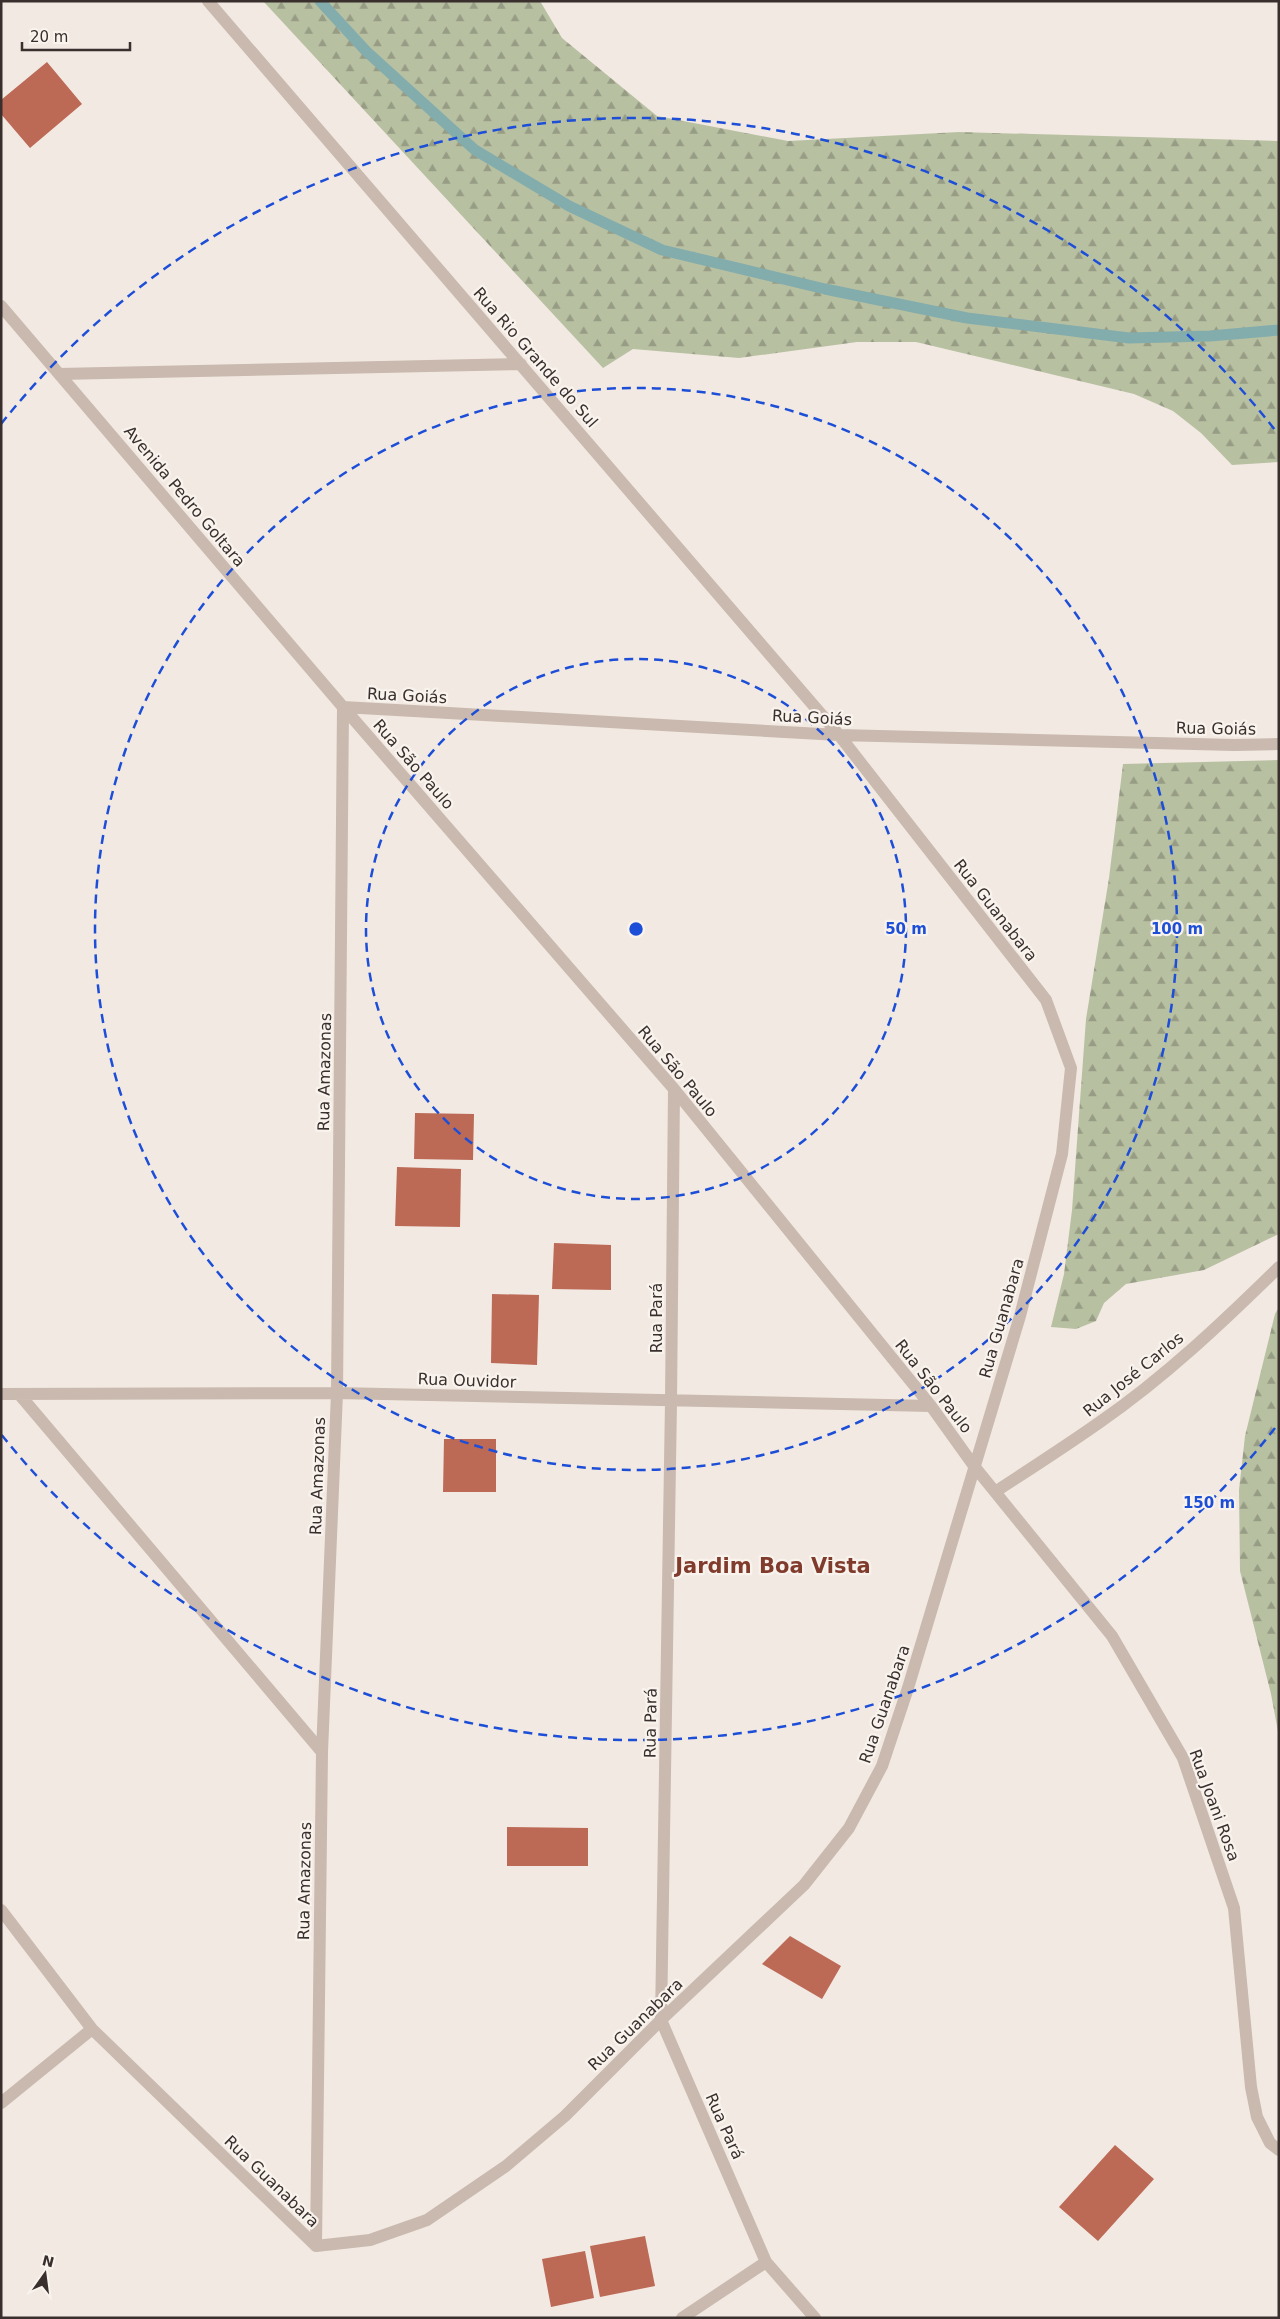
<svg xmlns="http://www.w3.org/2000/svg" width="1280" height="2319" viewBox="0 0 1280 2319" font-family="'DejaVu Sans',sans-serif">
<defs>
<pattern id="forest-firs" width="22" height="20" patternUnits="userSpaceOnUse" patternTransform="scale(1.25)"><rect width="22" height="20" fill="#b8c0a2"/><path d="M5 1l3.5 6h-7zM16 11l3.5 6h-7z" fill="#979c84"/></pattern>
</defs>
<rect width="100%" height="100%" fill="#f2e9e2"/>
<path fill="url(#forest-firs)" d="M 263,1 L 540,1 L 562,38 L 657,116 L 788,141 L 959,132 L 1279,141 L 1279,462 L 1232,465 L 1201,433 L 1173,411 L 1134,394 L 916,342 L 857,342 L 739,358 L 633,349 L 603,368 Z
M 1279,760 L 1279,1234 L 1204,1270 L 1126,1284 L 1104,1303 L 1096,1321 L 1076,1329 L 1051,1327 L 1064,1274 L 1072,1210 L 1086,1019 L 1109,878 L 1123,764 Z
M 1279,1307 L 1279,1737 L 1271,1694 L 1240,1571 L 1239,1490 L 1245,1436 L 1275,1314 Z"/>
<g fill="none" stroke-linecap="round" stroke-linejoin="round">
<path stroke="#83acac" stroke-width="11" d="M 320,1 L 366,51 L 475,150 L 569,206 L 662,250 L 825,289 L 967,318 L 1129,338 L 1210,336 L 1279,330"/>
</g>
<path fill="#bc6956" d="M 47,62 L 82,104 L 30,148 L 1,114 L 1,100 Z
M 415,1113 L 474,1114 L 473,1160 L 414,1159 Z
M 397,1167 L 461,1169 L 460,1227 L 395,1226 Z
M 554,1243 L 611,1245 L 611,1290 L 552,1289 Z
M 492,1294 L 539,1295 L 537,1365 L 491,1363 Z
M 444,1439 L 496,1439 L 496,1492 L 443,1492 Z
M 507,1827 L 588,1828 L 588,1866 L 507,1866 Z
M 790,1936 L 841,1966 L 822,1999 L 762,1964 Z
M 1115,2145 L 1154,2179 L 1098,2241 L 1059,2207 Z
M 645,2236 L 655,2286 L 600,2297 L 590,2246 Z
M 585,2251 L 594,2298 L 551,2307 L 542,2259 Z"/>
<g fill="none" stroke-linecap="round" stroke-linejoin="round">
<path stroke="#c9b9ae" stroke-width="12" d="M 208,1 L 839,735 L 1046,1000 L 1071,1068 L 1062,1154 L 1020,1316 L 908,1688 L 882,1766 L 849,1828 L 804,1885 L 661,2020 L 565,2116 L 506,2166 L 427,2220 L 370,2240 L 316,2246
M 1,306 L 343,707 L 674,1089 L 931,1406 L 974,1466 L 1112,1636 L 1183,1758 L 1234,1908 L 1251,2087 L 1257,2117 L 1270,2143 L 1279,2150
M 59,374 L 521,364
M 343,707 L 839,735 L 1234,745 L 1279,744
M 674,1089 L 671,1402 L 661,2020 L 766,2262 L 815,2318
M 1,1394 L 337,1393 L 931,1406
M 19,1394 L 322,1752
M 995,1492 C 1030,1469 1066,1446 1100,1422 C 1165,1377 1223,1322 1279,1267
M 1,1910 L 92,2029 L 316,2246
M 1,2103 L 92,2029
M 316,2246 L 322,1752 L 337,1393 L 343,707
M 682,2318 L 766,2262"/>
</g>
<g fill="none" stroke="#1d4ed8" stroke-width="2.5" stroke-dasharray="9 6">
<circle cx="636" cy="929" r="270"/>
<circle cx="636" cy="929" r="541"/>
<path d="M1275 1428A811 811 0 0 1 1 1434M1 424A811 811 0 0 1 1275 430"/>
</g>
<g text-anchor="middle" stroke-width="4.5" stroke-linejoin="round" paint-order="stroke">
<g font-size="16" fill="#392f2c" stroke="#f9f3ee">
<text transform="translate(536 357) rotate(49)" y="6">Rua Rio Grande do Sul</text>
<text transform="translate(185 496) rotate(50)" y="6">Avenida Pedro Goltara</text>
<text transform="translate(407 695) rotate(3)" y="6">Rua Goiás</text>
<text transform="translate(812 717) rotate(3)" y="6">Rua Goiás</text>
<text transform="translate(1216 728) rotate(1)" y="6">Rua Goiás</text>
<text transform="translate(414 764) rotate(49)" y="6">Rua São Paulo</text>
<text transform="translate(996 910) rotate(52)" y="6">Rua Guanabara</text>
<text transform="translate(678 1071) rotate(50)" y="6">Rua São Paulo</text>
<text transform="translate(324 1072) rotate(-89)" y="6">Rua Amazonas</text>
<text transform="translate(656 1318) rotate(-90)" y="6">Rua Pará</text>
<text transform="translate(1001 1318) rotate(-74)" y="6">Rua Guanabara</text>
<text transform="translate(1133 1374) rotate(-39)" y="6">Rua José Carlos</text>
<text transform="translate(467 1380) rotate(2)" y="6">Rua Ouvidor</text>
<text transform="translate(934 1386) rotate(52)" y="6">Rua São Paulo</text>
<text transform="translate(317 1476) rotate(-88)" y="6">Rua Amazonas</text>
<text transform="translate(884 1704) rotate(-71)" y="6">Rua Guanabara</text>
<text transform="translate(650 1723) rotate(-89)" y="6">Rua Pará</text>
<text transform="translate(1215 1805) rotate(70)" y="6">Rua Joani Rosa</text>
<text transform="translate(304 1881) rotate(-89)" y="6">Rua Amazonas</text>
<text transform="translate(635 2024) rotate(-44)" y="6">Rua Guanabara</text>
<text transform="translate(725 2126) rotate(66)" y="6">Rua Pará</text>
<text transform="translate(272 2181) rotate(44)" y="6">Rua Guanabara</text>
</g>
<g font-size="21" font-weight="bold" fill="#813b2c" stroke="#f9f3ee">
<text x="773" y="1573">Jardim Boa Vista</text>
</g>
</g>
<circle cx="636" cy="929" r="8" fill="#1d4ed8" stroke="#f9f3ee" stroke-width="2.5"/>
<g font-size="15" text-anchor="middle" font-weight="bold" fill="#1d4ed8" stroke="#f9f3ee" stroke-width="4.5" stroke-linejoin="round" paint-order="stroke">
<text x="906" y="934">50 m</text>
<text x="1177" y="934">100 m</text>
<text x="1209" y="1508">150 m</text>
</g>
<rect width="1280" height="2319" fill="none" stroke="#392f2c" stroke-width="5"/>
<g transform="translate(45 2274) rotate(14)" stroke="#f9f3ee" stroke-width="4" paint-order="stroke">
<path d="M0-4L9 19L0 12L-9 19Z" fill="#392f2c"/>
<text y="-8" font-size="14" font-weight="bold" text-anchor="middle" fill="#392f2c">N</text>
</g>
<path d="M22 42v8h108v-8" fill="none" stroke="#392f2c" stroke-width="2.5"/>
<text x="30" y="42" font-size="15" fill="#392f2c" stroke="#f9f3ee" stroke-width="4" paint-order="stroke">20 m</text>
</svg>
